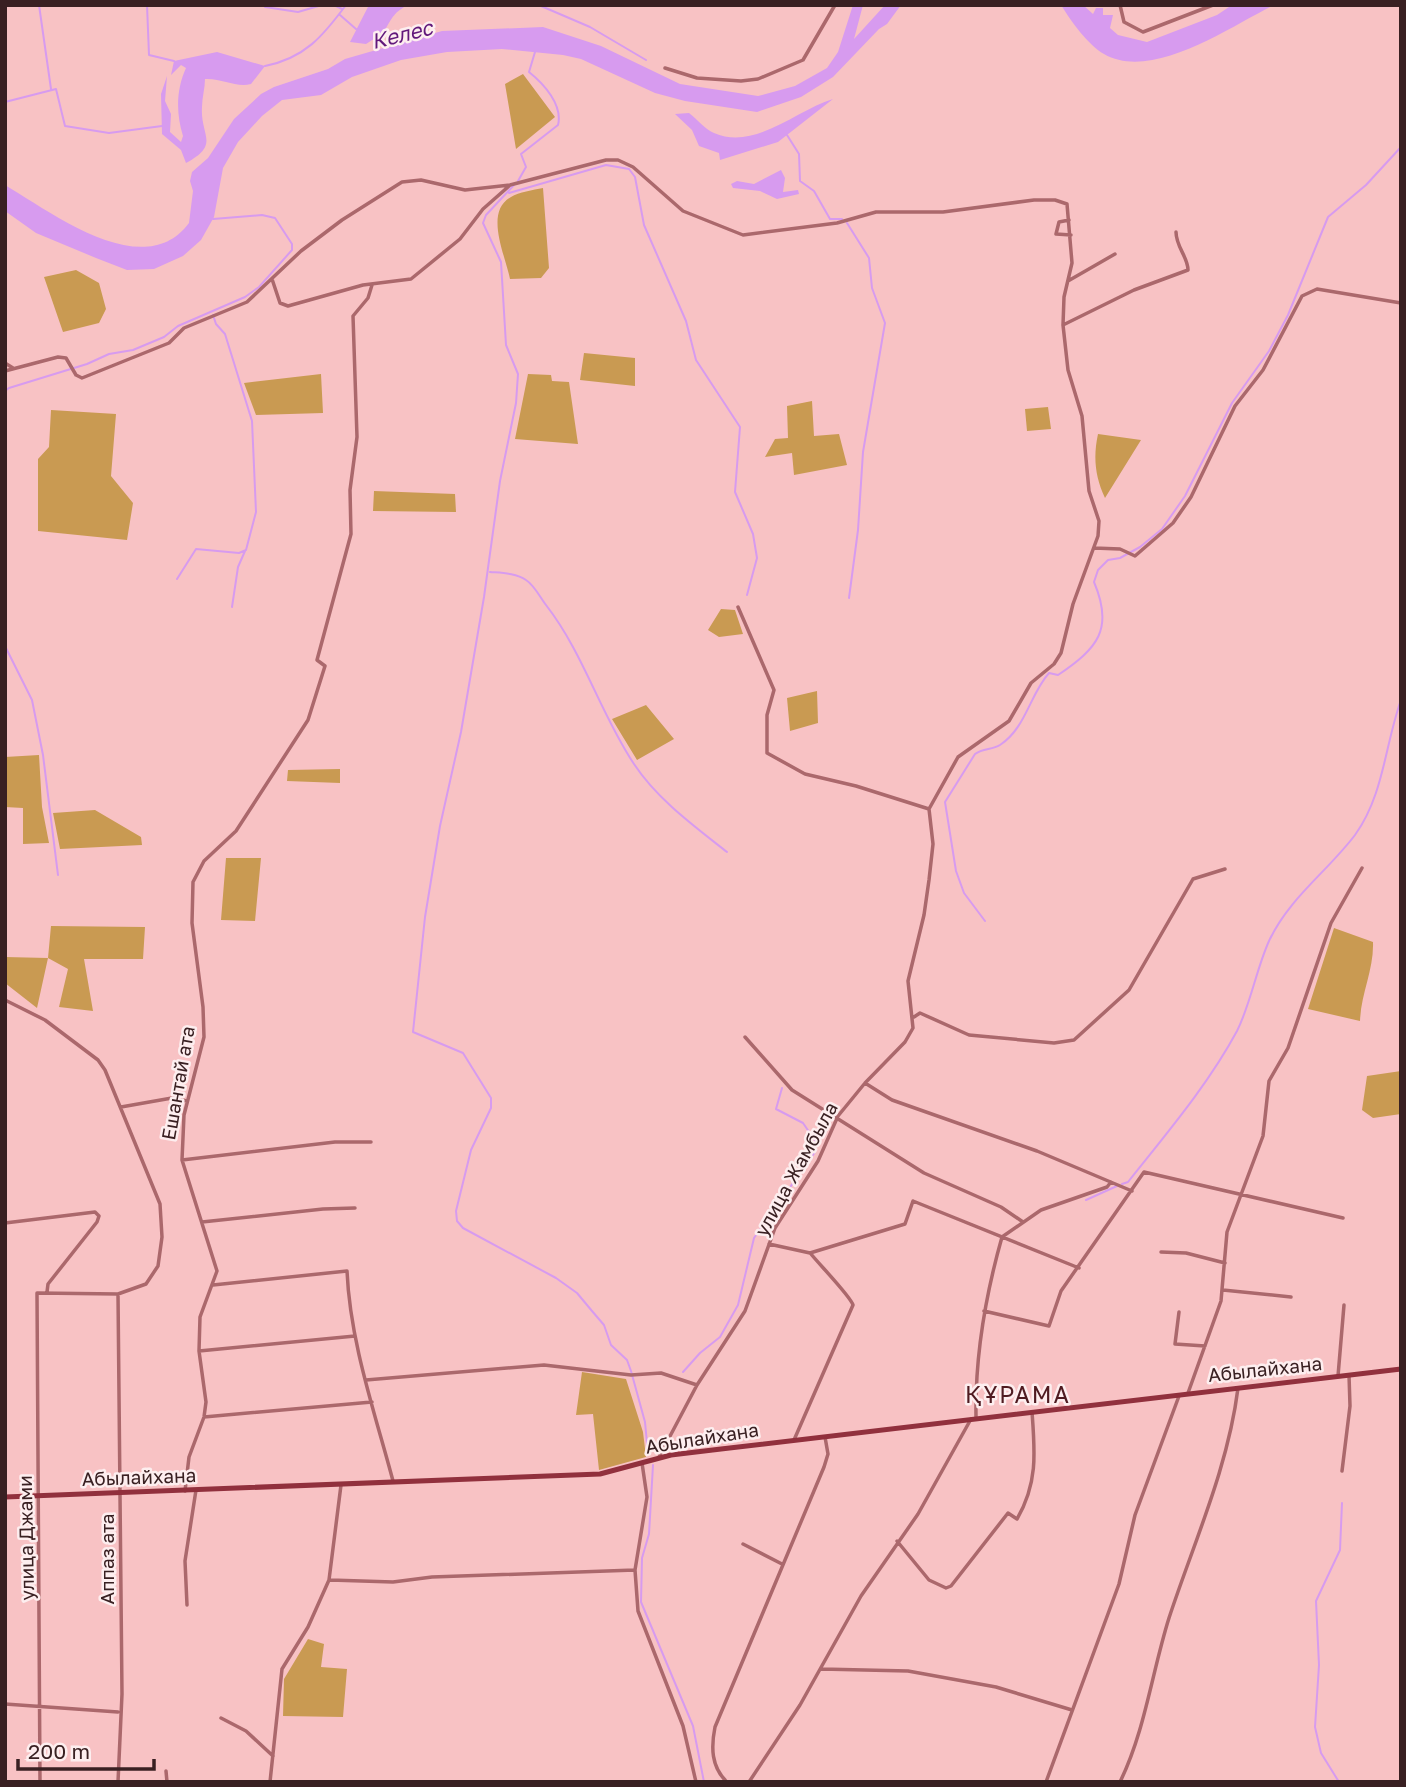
<svg xmlns="http://www.w3.org/2000/svg" width="1406" height="1787" viewBox="0 0 1406 1787" font-family="'Golos Text',sans-serif">
<rect width="100%" height="100%" fill="#f8c2c4"/>
<path fill="#c99a52" d="M 523,74 L 555,117 L 516,149 L 505,84 Z
M 543,188 L 549,268 L 541,278 L 510,279 C 505,254 484,212 511,197 C 519,192 533,190 543,188 Z
M 76,270 L 99,283 L 106,309 L 99,323 L 63,332 L 44,277 Z
M 584,353 L 635,358 L 635,386 L 580,380 Z
M 321,374 L 323,413 L 256,415 L 244,383 Z
M 528,374 L 551,375 L 552,381 L 569,382 L 578,444 L 515,439 Z
M 812,401 L 814,436 L 839,434 L 847,465 L 794,475 L 792,453 L 765,457 L 775,439 L 788,438 L 787,406 Z
M 1048,407 L 1051,429 L 1027,431 L 1025,409 Z
M 51,410 L 116,414 L 111,476 L 133,503 L 127,540 L 38,531 L 38,459 L 49,447 Z
M 1098,434 L 1141,440 L 1105,498 C 1095,477 1093,457 1098,434 Z
M 374,491 L 455,494 L 456,512 L 373,511 Z
M 721,609 L 735,610 L 743,634 L 719,637 L 708,630 Z
M 817,691 L 818,723 L 790,731 L 787,698 Z
M 646,705 L 674,739 L 637,760 L 612,719 Z
M 39,755 L 42,807 L 49,843 L 23,844 L 23,808 L 5,807 L 5,757 Z
M 340,769 L 340,783 L 287,781 L 288,770 Z
M 95,810 L 141,837 L 142,845 L 60,849 L 53,813 Z
M 226,858 L 261,858 L 255,921 L 221,920 Z
M 51,926 L 145,927 L 143,959 L 84,959 L 93,1011 L 59,1007 L 68,969 L 48,958 L 37,1008 L 5,983 L 5,957 L 48,958 Z
M 1334,928 L 1373,942 C 1374,970 1361,993 1360,1021 L 1308,1009 Z
M 1401,1071 L 1401,1114 L 1373,1118 L 1362,1110 L 1367,1076 Z
M 582,1372 L 626,1379 L 643,1432 L 646,1457 L 599,1470 L 593,1414 L 576,1415 Z
M 308,1639 L 324,1644 L 321,1667 L 347,1669 L 343,1717 L 283,1716 L 284,1679 Z"/>
<path fill="#d79bef" d="M 369,5 L 408,5 C 394,12 392,18 385,30 C 381,35 372,40 366,44 L 350,42 Z
M 853,5 L 863,5 L 854,39 L 885,5 L 901,5 L 887,24 L 879,29 L 833,77 L 801,97 L 757,112 L 685,101 L 655,93 L 581,59 L 563,55 L 502,49 L 447,52 L 401,60 L 352,77 L 321,95 L 282,100 L 262,116 L 238,142 L 223,168 L 214,217 L 201,240 L 183,256 L 154,269 L 127,270 L 96,258 L 36,233 L 5,211 L 5,185 C 51,212 144,284 189,223 L 193,191 L 190,181 L 192,172 L 208,158 L 234,119 L 261,94 L 274,87 L 328,69 L 345,59 L 442,31 L 543,27 L 601,46 L 680,84 L 758,96 L 795,86 L 827,68 L 838,52 Z
M 1061,5 L 1083,5 L 1093,14 L 1096,8 L 1103,8 L 1103,15 L 1113,15 L 1110,28 L 1118,35 L 1147,42 L 1217,15 L 1232,5 L 1274,5 C 1231,26 1152,82 1104,54 C 1088,45 1071,21 1061,5 Z
M 217,52 L 265,66 L 251,84 C 236,88 222,78 205,79 C 205,88 202,98 202,107 C 200,136 221,144 186,163 L 181,150 L 162,134 L 161,94 L 167,76 L 165,101 L 171,114 L 170,132 L 181,142 L 183,136 C 176,113 176,90 186,68 L 181,65 L 171,75 L 174,61 Z
M 833,99 L 778,142 L 720,160 L 719,153 L 699,146 L 692,130 L 675,114 L 689,113 C 697,119 706,130 714,133 C 755,151 796,110 833,99 Z
M 781,170 L 785,178 L 783,192 L 798,190 L 799,194 L 777,199 L 760,191 L 733,188 L 731,184 L 737,181 L 754,184 Z"/>
<g fill="none" stroke-linecap="round" stroke-linejoin="round">
<path stroke="#d79bef" stroke-width="2" d="M 39,5 L 51,89
M 147,5 L 149,55 L 174,61
M 334,5 L 342,9
M 1111,5 L 1111,6
M 541,6 L 590,27 L 646,60
M 265,7 L 298,12 L 322,5
M 340,15 L 356,29
M 265,66 C 305,58 323,36 346,5
M 5,102 L 56,89 L 65,126 L 109,133 L 162,126
M 787,135 L 799,154 L 800,181 L 814,191 L 830,219 L 842,219
M 518,181 L 526,167 L 521,154 L 558,125 C 563,105 544,84 529,72 L 535,52
M 514,185 L 486,215 L 483,223 L 501,262 L 506,345 L 518,374 L 516,403 L 500,481 L 484,597 L 461,732 L 440,826 L 425,917 L 413,1032 L 463,1053 L 491,1098 L 491,1108 L 471,1150 L 456,1211 L 457,1221 L 463,1228 L 556,1278 L 577,1293 L 592,1311 L 604,1325 L 611,1345 L 627,1360 L 631,1371 L 645,1422 L 648,1454
M 509,193 L 606,165 L 629,169 L 635,177 L 644,225 L 686,321 L 696,360 L 740,427 L 735,492 L 753,534 L 757,558 L 747,595
M 847,223 L 869,258 L 872,288 L 885,323 L 863,452 L 858,530 L 849,598
M 5,391 L 9,388 L 87,364 L 109,354 L 133,350 L 164,337 L 178,326 L 245,297 L 259,287 L 292,250 L 292,244 L 275,218 L 262,215 L 213,219
M 490,572 C 502,573 516,573 526,580 C 534,585 540,597 546,605 C 584,654 600,713 634,764 C 657,799 694,826 727,852
M 177,579 L 196,549 L 239,553 L 246,550 L 256,512 L 252,421 L 225,334 L 216,324 L 213,315
M 232,607 L 238,567 L 245,551
M 5,646 L 32,700 L 43,755 L 58,875
M 985,921 L 964,893 L 956,871 L 945,802 L 975,754 C 983,748 992,750 1000,745 C 1026,728 1030,694 1049,673 L 1058,675 C 1098,648 1114,629 1094,582 L 1098,570 L 1108,560 L 1120,558 L 1140,547 L 1162,529 L 1185,496 L 1232,403 L 1269,351 L 1288,315 L 1328,217 L 1366,185 L 1401,147
M 1122,1184 L 1128,1182 C 1166,1134 1208,1085 1237,1031 C 1251,1003 1256,970 1269,941 C 1289,898 1327,872 1355,835 C 1384,795 1385,744 1401,700
M 1086,1200 L 1117,1186
M 683,1372 L 700,1353 L 720,1337 L 738,1305 L 754,1238 L 815,1152 L 816,1142 L 803,1123 L 776,1109 L 782,1088
M 653,1465 L 649,1534 L 642,1558 L 641,1602 L 693,1726 L 704,1782
M 1339,1782 L 1321,1753 L 1315,1727 L 1319,1665 L 1316,1601 L 1340,1550 L 1342,1503"/>
<path stroke="#ab686c" stroke-width="3.5" d="M 1120,5 L 1124,22 L 1143,32 L 1213,5
M 665,68 L 697,78 L 741,81 L 758,79 L 803,60 L 835,5
M 1069,220 L 1059,222 L 1056,234 L 1071,235
M 5,273 L 5,317
M 272,279 L 280,303 L 288,306 L 363,285 L 411,279 L 460,239 L 483,209 L 509,186
M 1068,281 L 1115,254
M 1063,325 L 1134,290 L 1188,270 C 1188,257 1176,247 1176,232
M 5,363 L 13,368
M 5,371 L 58,357 L 66,358 L 76,375 L 82,378 L 169,343 L 184,328 L 247,302 L 301,251 L 342,220 L 402,182 L 421,180 L 465,190 L 510,185 L 606,160 L 618,160 L 633,167 L 683,211 L 743,235 L 837,223 L 876,212 L 943,212 L 1034,200 L 1055,200 L 1067,204 L 1072,263 L 1064,297 L 1063,325 L 1068,370 L 1082,416 L 1089,491 L 1099,521 L 1098,536 L 1073,604 L 1061,653 L 1054,664 L 1031,683 L 1009,721 L 958,757 L 929,809
M 1094,548 L 1120,549 L 1135,556 L 1173,523 L 1191,497 L 1235,406 L 1263,370 L 1302,296 L 1317,289 L 1401,303
M 738,607 L 774,690 L 767,715 L 767,753 L 805,774 L 856,786 L 929,809
M 5,1000 L 45,1020 L 98,1060 L 105,1070 L 160,1204 L 162,1237 L 158,1266 L 146,1284 L 118,1294 L 37,1293 L 40,1782
M 914,1017 L 920,1013 L 969,1035 L 1054,1043 L 1074,1040 L 1129,990 L 1193,879 L 1225,869
M 745,1037 L 792,1090 L 924,1173 L 1001,1207 L 1023,1222
M 865,1083 L 892,1100 L 1037,1151 L 1132,1191
M 121,1107 L 172,1098 L 187,1101
M 182,1160 L 335,1142 L 371,1142
M 202,1222 L 323,1209 L 355,1208
M 5,1223 L 95,1212 L 99,1216 L 97,1222 L 48,1284 L 47,1292
M 769,1244 L 810,1253 L 905,1224 L 913,1201 L 1079,1268
M 1161,1252 L 1186,1253 L 1225,1263
M 213,1285 L 347,1271 C 350,1342 375,1413 393,1481
M 1223,1290 L 1291,1297
M 984,1311 L 1049,1326 L 1061,1291 L 1144,1172 L 1343,1218
M 1179,1312 L 1175,1344 L 1205,1346
M 199,1351 L 355,1336
M 1338,1376 L 1344,1305
M 366,1380 L 544,1365 L 631,1375 L 661,1373 L 697,1385
M 1188,1393 L 1221,1301 L 1227,1232 L 1263,1136 L 1269,1081 L 1288,1048 L 1331,923 L 1362,868
M 204,1417 L 372,1402
M 976,1417 C 975,1355 985,1297 1002,1237 L 1041,1210 L 1107,1187 L 1111,1182
M 794,1440 L 853,1305 C 851,1297 819,1264 811,1254
M 659,1457 L 697,1385 L 745,1311 L 775,1228 L 818,1161 L 838,1116 L 865,1083 L 905,1042 L 913,1028 L 908,981 L 924,915 L 929,880 L 933,844 L 929,809
M 642,1463 L 647,1497 L 635,1570 L 638,1611 L 683,1726 L 696,1782
M 1342,1471 L 1350,1406 L 1349,1375
M 185,1491 L 189,1457 L 204,1417 L 206,1402 L 199,1351 L 200,1317 L 217,1271 L 182,1160 L 184,1115 L 204,1037 L 203,1007 L 192,923 L 193,882 L 204,861 L 236,831 L 308,720 L 325,666 L 317,660 L 351,534 L 350,490 L 357,437 L 353,316 L 368,298 L 372,285
M 897,1541 L 929,1580 L 946,1588 L 951,1586 L 1008,1513 L 1017,1519 C 1038,1483 1035,1452 1032,1412
M 743,1544 L 782,1564
M 330,1580 L 393,1582 L 432,1577 L 635,1570
M 187,1605 L 185,1561 L 196,1490
M 821,1669 L 908,1671 L 996,1687 L 1072,1710
M 5,1704 L 118,1712
M 221,1718 L 246,1731 L 273,1756
M 166,1771 L 167,1782
M 118,1782 L 122,1694 L 118,1294
M 270,1782 L 282,1669 L 308,1627 L 329,1580 L 341,1485
M 727,1782 C 711,1767 711,1747 715,1727 L 824,1467 L 828,1454 L 825,1437
M 749,1782 L 800,1705 L 861,1596 L 918,1514 L 971,1419
M 1046,1782 L 1119,1584 L 1135,1515 L 1179,1396
M 1120,1782 C 1145,1731 1152,1672 1169,1618 C 1194,1542 1228,1468 1238,1388"/>
<path stroke="#91303d" stroke-width="5" d="M 5,1497 L 600,1474 L 671,1455 L 721,1449 L 1401,1369"/>
</g>
<g text-anchor="middle" stroke-width="5" stroke-linejoin="round" paint-order="stroke">
<g font-size="19" fill="#392022" stroke="#fdeeef">
<text transform="translate(178 1083) rotate(-80)" y="7">Ешантай ата</text>
<text transform="translate(796 1169) rotate(-61)" y="7">улица Жамбыла</text>
<text transform="translate(1265 1369) rotate(-6)" y="7">Абылайхана</text>
<text transform="translate(702 1438) rotate(-9)" y="7">Абылайхана</text>
<text transform="translate(139 1477) rotate(-2)" y="7">Абылайхана</text>
<text transform="translate(26 1538) rotate(-91)" y="7">улица Джами</text>
<text transform="translate(107 1559) rotate(-90)" y="7">Аппаз ата</text>
</g>
<g font-size="21" font-style="italic" fill="#62187b" stroke="#fdeeef">
<text transform="translate(402 35) rotate(-14)" y="7">Келес</text>
</g>
<g font-size="23" letter-spacing="2" fill="#4f1b21" stroke="#fdeeef">
<text x="1018" y="1403">ҚҰРАМА</text>
</g>
</g>
<rect width="1406" height="1787" fill="none" stroke="#392022" stroke-width="14"/>
<path d="M18 1759v10h136v-10" fill="none" stroke="#392022" stroke-width="3.5"/>
<text x="28" y="1759" font-size="21" fill="#392022" stroke="#fdeeef" stroke-width="5" paint-order="stroke">200 m</text>
</svg>
